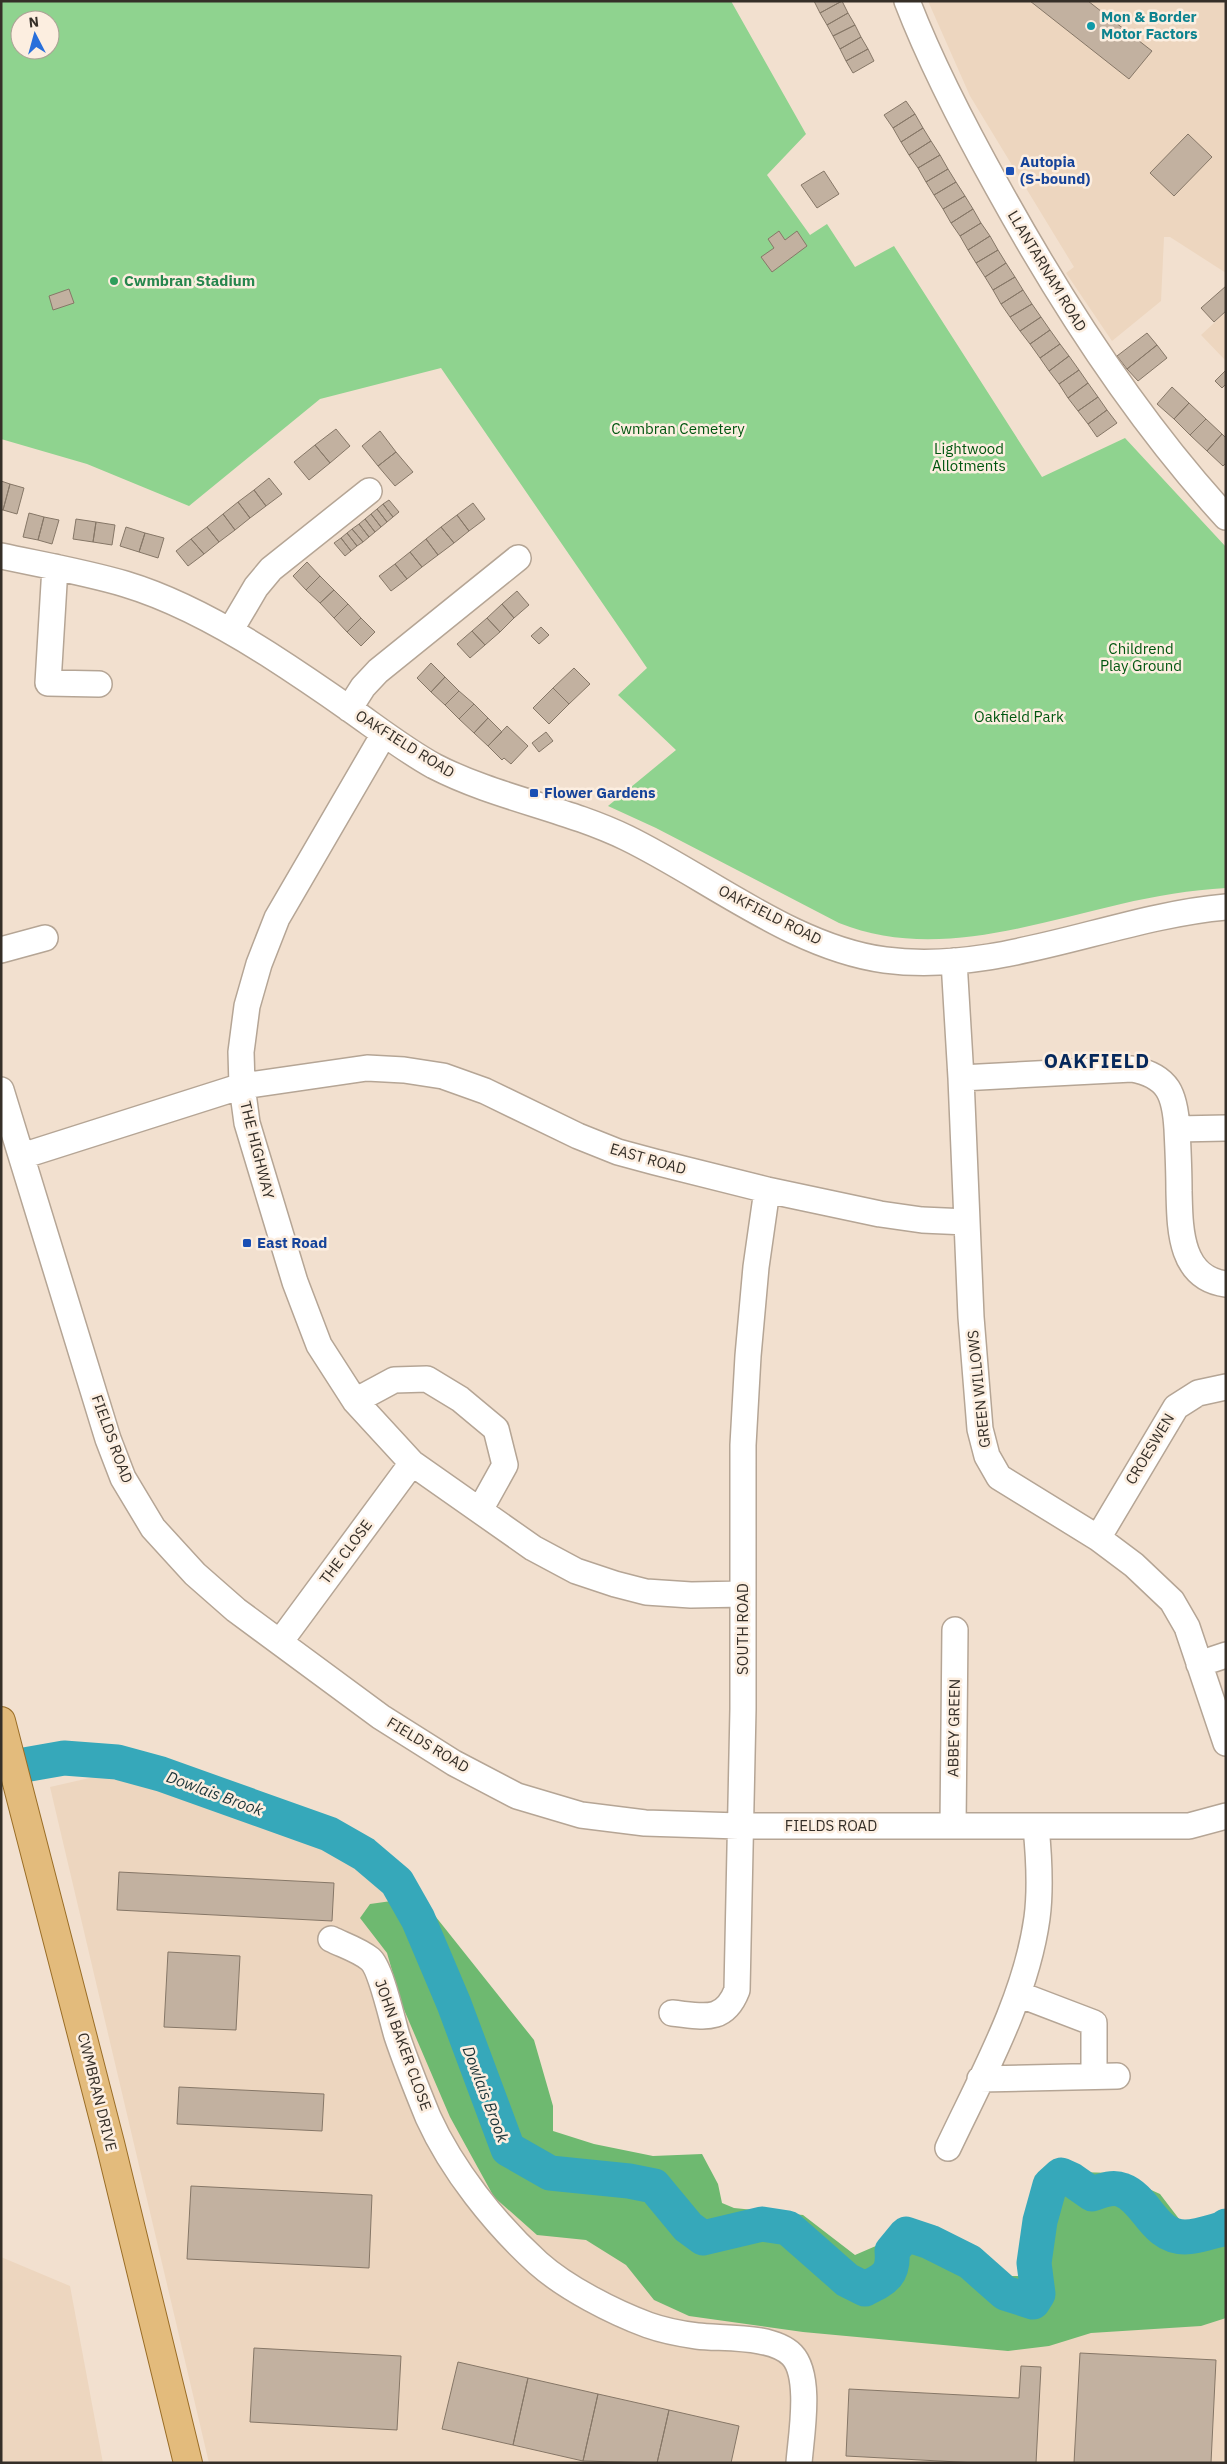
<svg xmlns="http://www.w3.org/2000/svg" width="1227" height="2464" viewBox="0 0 1227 2464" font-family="'IBM Plex Sans',sans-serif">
<rect width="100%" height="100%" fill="#f2e0cf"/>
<path fill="#edd6bf" d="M 928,1 L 1226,1 L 1226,273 L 1170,237 L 1164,237 L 1161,301 L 1112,341 L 1066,273 L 1074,267 L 970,96 Z
M 1226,312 L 1226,361 L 1201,335 Z
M 107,1774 L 212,1797 L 332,1829 L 434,1926 L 530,2184 L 721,2246 L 1028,2299 L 1190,2246 L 1226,2241 L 1226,2463 L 209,2463 L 50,1787 Z
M 1,2257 L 70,2286 L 103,2463 L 1,2463 Z"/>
<path fill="#8fd38f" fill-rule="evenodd" d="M 1,1 L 731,1 L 806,134 L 767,175 L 810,235 L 827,224 L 855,267 L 894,246 L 1042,477 L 1125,438 L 1226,547 L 1226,888 C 1191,890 1155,896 1121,904 C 1029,925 931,960 839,923 L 656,828 L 608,806 L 676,750 L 618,695 L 647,668 L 441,368 L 320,399 L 189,506 L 87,464 L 1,439 ZM 20,20 L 50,20 L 50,50 L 20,50 Z"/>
<path fill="#6eb970" d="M 420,1897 L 534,2040 L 553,2106 L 553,2131 L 594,2144 L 653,2156 L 702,2154 L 718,2184 L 722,2203 L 734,2208 L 803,2215 L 855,2255 L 922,2226 L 1007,2276 L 1025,2276 L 1034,2232 L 1049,2180 L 1078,2172 L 1114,2173 L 1160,2194 L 1186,2228 L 1226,2218 L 1226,2318 L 1201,2326 L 1091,2333 L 1049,2346 L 1008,2351 L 803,2332 L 689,2316 L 654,2300 L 626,2265 L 586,2240 L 537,2235 L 494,2197 L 450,2117 L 402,2005 L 387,1953 L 360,1918 L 370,1904 Z"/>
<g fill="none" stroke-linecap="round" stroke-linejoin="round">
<path stroke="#36a8ba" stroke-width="35" d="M 1,1769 L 64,1758 L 117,1762 L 161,1774 L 329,1834 L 364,1854 L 397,1882 L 418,1919 L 454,2004 L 508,2149 L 550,2173 L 629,2181 L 654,2186 L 688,2227 L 703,2238 L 762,2224 L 788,2228 L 847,2280 L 865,2289 C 885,2279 894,2275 892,2251 L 906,2234 L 930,2242 L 970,2262 L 1005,2293 L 1033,2302 L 1038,2294 L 1034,2263 L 1040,2221 L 1050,2185 L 1061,2175 L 1072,2180 L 1092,2194 C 1101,2191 1112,2186 1122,2190 C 1147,2199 1153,2237 1185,2237 C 1196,2237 1211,2232 1222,2229 L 1226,2226"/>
</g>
<path fill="#c2b1a0" stroke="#867767" d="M 814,1 L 842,1 L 820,13 Z
M 842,1 L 848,13 L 827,25 L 820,13 Z
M 1030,1 L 1088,1 L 1152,51 L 1129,79 Z
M 848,13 L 855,25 L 833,36 L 827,25 Z
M 855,25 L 861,37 L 840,49 L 833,36 Z
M 861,37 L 868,49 L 846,61 L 840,49 Z
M 868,49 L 874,61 L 853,73 L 846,61 Z
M 906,101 L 915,114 L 893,128 L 884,115 Z
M 915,114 L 923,128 L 901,142 L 893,128 Z
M 923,128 L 931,141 L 909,155 L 901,142 Z
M 1188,134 L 1212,157 L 1174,196 L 1150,173 Z
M 931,141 L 940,155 L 918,168 L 909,155 Z
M 940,155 L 948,169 L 926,182 L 918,168 Z
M 948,169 L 956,182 L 934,195 L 926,182 Z
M 824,171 L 839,194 L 817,208 L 801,185 Z
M 956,182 L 965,196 L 943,209 L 934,195 Z
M 965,196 L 973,209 L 951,223 L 943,209 Z
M 973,209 L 981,223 L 960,236 L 951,223 Z
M 981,223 L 990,236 L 968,250 L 960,236 Z
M 779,231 L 785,240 L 797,231 L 807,246 L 772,272 L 761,257 L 774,248 L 768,239 Z
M 990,236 L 998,250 L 976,263 L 968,250 Z
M 998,250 L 1006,263 L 985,277 L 976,263 Z
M 1006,263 L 1015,277 L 993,290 L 985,277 Z
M 1015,277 L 1023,290 L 1001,304 L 993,290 Z
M 1226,286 L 1226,311 L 1214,322 L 1201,308 Z
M 69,289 L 74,303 L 53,310 L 49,296 Z
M 1023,290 L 1032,304 L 1010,317 L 1001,304 Z
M 1032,304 L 1041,317 L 1020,331 L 1010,317 Z
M 1041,317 L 1050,330 L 1030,344 L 1020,331 Z
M 1050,330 L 1060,344 L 1040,358 L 1030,344 Z
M 1147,333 L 1157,345 L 1127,369 L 1117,356 Z
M 1060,344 L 1069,356 L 1049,371 L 1040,358 Z
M 1157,345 L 1167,358 L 1138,381 L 1127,369 Z
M 1069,356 L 1079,370 L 1059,384 L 1049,371 Z
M 1079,370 L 1088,383 L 1068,398 L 1059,384 Z
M 1226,370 L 1226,384 L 1222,388 L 1215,381 Z
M 1088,383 L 1098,397 L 1078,411 L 1068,398 Z
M 1172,387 L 1189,403 L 1174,419 L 1157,404 Z
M 1098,397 L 1107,410 L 1088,424 L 1078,411 Z
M 1189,403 L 1206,419 L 1190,435 L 1174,419 Z
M 1107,410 L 1117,423 L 1097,437 L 1088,424 Z
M 1206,419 L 1222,434 L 1207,451 L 1190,435 Z
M 336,429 L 350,446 L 330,463 L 315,445 Z
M 380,431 L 396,452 L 378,466 L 362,446 Z
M 1222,434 L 1226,438 L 1226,463 L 1223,466 L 1207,451 Z
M 315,445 L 330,463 L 309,480 L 294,462 Z
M 396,452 L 413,472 L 395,486 L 378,466 Z
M 269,478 L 282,494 L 266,506 L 254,490 Z
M 1,481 L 10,484 L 3,510 L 1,510 Z
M 10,484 L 24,488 L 17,514 L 3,510 Z
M 254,490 L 266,506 L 250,518 L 238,502 Z
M 389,500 L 399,512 L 393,517 L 383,504 Z
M 238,502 L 250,518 L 235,530 L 223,514 Z
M 473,503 L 485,519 L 469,531 L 457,515 Z
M 383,504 L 393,517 L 387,522 L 377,509 Z
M 377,509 L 387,522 L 381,527 L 371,514 Z
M 29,513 L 44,517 L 38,540 L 23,537 Z
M 223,514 L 235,530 L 219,542 L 207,527 Z
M 371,514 L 381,527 L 375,532 L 365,519 Z
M 457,515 L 469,531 L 454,543 L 441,527 Z
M 44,517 L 59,520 L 52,544 L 38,540 Z
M 76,519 L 96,522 L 93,542 L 73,539 Z
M 365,519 L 375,532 L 369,537 L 359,524 Z
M 96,522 L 115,525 L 112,545 L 93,542 Z
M 359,524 L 369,537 L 363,542 L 352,529 Z
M 126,527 L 145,533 L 139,552 L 120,546 Z
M 207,527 L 219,542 L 204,554 L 191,539 Z
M 441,527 L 454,543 L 438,555 L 426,539 Z
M 352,529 L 363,542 L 357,546 L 347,533 Z
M 145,533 L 164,538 L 158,558 L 139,552 Z
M 347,533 L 357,546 L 351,551 L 341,538 Z
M 341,538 L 351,551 L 345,556 L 334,543 Z
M 191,539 L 204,554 L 188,566 L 176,551 Z
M 426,539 L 438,555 L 422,567 L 410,552 Z
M 410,552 L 422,567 L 407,579 L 395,564 Z
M 307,562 L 320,576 L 306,590 L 293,576 Z
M 395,564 L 407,579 L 391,591 L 379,576 Z
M 320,576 L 334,590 L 320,603 L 306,590 Z
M 334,590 L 348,604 L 334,618 L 320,603 Z
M 517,591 L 529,605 L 514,618 L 502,604 Z
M 348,604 L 361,618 L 347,632 L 334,618 Z
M 502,604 L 514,618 L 500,632 L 487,618 Z
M 361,618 L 375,632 L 361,646 L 347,632 Z
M 487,618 L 500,632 L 485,645 L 472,631 Z
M 541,627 L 549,635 L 539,644 L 531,636 Z
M 472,631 L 485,645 L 470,658 L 457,644 Z
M 431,663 L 445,677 L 431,692 L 417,678 Z
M 574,668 L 590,684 L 569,704 L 553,688 Z
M 445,677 L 459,691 L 445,705 L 431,692 Z
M 553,688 L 569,704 L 549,724 L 533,708 Z
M 459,691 L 474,704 L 459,719 L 445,705 Z
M 474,704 L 488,718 L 474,733 L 459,719 Z
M 488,718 L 502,732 L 488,746 L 474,733 Z
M 507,726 L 528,746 L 511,764 L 504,758 L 502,760 L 488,746 Z
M 546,732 L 553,741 L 539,752 L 532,743 Z
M 119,1872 L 334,1883 L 332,1921 L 117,1910 Z
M 168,1952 L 240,1956 L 236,2030 L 164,2027 Z
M 179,2087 L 324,2094 L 322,2131 L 177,2124 Z
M 191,2186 L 372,2195 L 369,2268 L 187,2259 Z
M 254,2348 L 401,2356 L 397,2430 L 250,2422 Z
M 1080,2353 L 1216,2360 L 1211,2463 L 1074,2463 Z
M 458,2362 L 528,2378 L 513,2445 L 442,2429 Z
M 1021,2366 L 1041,2367 L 1036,2463 L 977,2463 L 846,2456 L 849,2389 L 1019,2398 Z
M 528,2378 L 598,2394 L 583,2461 L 513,2445 Z
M 598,2394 L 669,2410 L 657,2463 L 583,2461 Z
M 669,2410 L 739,2426 L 731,2463 L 657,2463 Z"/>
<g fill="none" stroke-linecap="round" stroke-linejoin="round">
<defs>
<path id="minor" d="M 907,1 C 932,66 964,127 998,188 C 1062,304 1136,419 1226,517
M 1,556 C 43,565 84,572 125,584 C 175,599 224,626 268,654 C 296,672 324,691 351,710 C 378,729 405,750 434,766 C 496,798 565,808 627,838 C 709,878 794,948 885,960 C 1001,975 1112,917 1226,907
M 55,567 L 48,683 L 99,684
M 230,631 L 256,587 L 271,569 L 369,491
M 349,709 L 363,687 L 378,671 L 518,558
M 384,734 L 277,918 L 259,964 L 247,1006 L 241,1052 L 242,1086 L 247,1123 L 295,1282 L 319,1345 L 355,1401 L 412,1463 L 533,1548 L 576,1571 L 615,1584 L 646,1592 L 691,1595 L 743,1594
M 1,950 L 45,938
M 954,961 L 961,1078 L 971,1317 L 980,1429 L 987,1456 L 999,1477 L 1098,1538 L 1134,1565 L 1172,1601 L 1187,1627 L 1226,1743
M 961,1078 L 1132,1069 C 1169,1076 1175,1095 1177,1129 L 1226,1128
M 1,1090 L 108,1439 L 123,1478 L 153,1528 L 195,1574 L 236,1610 L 381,1717 L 454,1763 L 517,1796 L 581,1815 L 645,1823 L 739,1826 L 1189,1826 L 1226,1816
M 1177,1129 C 1178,1149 1179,1170 1179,1191 C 1180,1227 1179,1278 1226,1284
M 22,1156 L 242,1086 L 367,1068 L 404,1070 L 443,1076 L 485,1091 L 578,1136 L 618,1152 L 655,1162 L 767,1190 L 880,1214 L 922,1220 L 967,1222
M 355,1401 L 394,1380 L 427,1379 L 460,1399 L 496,1429 L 505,1465 L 480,1510
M 1098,1538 L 1176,1407 L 1198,1393 L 1226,1387
M 280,1642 L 412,1463
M 1199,1664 L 1226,1655
M 953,1826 L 955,1630
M 331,1939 C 343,1945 359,1950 370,1959 C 381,1968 392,2020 397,2036 C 406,2063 417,2090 428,2117 C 452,2170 495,2224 538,2263 C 566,2288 613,2312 648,2325 C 662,2330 682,2334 697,2336 C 724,2339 772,2335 792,2355 C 812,2376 801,2436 799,2463
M 1018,1994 L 1094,2023 L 1094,2075
M 672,2013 C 702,2016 724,2024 737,1990 L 743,1709 L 743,1445 L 748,1356 L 756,1267 L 767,1190
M 980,2079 L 1117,2076
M 948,2148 C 982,2076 1026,1998 1037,1918 C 1041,1888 1039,1857 1036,1827"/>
<path id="major" d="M 1,1721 L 110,2143 L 188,2463"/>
</defs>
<use href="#minor" stroke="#b5a595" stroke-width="28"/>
<use href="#major" stroke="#9a6d26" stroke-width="30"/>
<use href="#minor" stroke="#fff" stroke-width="25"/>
<use href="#major" stroke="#e3bb7c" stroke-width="28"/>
</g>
<circle fill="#0f9aa8" stroke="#fceee0" stroke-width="2" cx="1091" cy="26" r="5"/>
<g fill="#1a4fb4" stroke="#fceee0" stroke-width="2">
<rect x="1005" y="166" width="10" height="10" rx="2.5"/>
<rect x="529" y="788" width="10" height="10" rx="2.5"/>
<rect x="242" y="1238" width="10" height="10" rx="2.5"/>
</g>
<circle fill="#2e9e5b" stroke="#fceee0" stroke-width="2" cx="114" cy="281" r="5"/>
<g text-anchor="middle" stroke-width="5" stroke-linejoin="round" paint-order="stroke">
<g font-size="15" font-weight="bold" fill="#0d838f" stroke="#fceee0" text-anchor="start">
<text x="1101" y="22">Mon &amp; Border<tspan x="1101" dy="17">Motor Factors</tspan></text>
</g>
<g font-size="15" font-weight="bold" fill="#164399" stroke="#fceee0" text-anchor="start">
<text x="1020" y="167">Autopia<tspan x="1020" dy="17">(S-bound)</tspan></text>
<text x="544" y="798">Flower Gardens</text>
<text x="257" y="1248">East Road</text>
</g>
<g font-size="15" fill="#352f28" stroke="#fceee0">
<text transform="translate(1047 271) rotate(59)" y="5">LLANTARNAM ROAD</text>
<text transform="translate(405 744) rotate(32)" y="5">OAKFIELD ROAD</text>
<text transform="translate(770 915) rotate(27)" y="5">OAKFIELD ROAD</text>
<text transform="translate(257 1150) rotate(76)" y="5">THE HIGHWAY</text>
<text transform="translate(648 1159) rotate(16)" y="5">EAST ROAD</text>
<text transform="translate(979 1389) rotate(-96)" y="5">GREEN WILLOWS</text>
<text transform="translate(112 1439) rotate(70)" y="5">FIELDS ROAD</text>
<text transform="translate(1150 1449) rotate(-59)" y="5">CROESWEN</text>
<text transform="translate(346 1552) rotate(-53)" y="5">THE CLOSE</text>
<text transform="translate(743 1629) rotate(-90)" y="5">SOUTH ROAD</text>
<text transform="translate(954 1728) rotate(-89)" y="5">ABBEY GREEN</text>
<text transform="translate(428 1745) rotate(31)" y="5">FIELDS ROAD</text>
<text x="831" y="1831">FIELDS ROAD</text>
<text transform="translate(403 2045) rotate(70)" y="5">JOHN BAKER CLOSE</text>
<text transform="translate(97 2092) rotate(76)" y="5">CWMBRAN DRIVE</text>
</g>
<g font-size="15" font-weight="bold" fill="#27864d" stroke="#fceee0" text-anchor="start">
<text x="124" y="286">Cwmbran Stadium</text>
</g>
<g font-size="15" fill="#00560f" stroke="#fceee0">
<text x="678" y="434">Cwmbran Cemetery</text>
<text x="969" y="454">Lightwood<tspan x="969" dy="17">Allotments</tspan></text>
<text x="1141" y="654">Childrend<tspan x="1141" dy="17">Play Ground</tspan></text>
<text x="1019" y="722">Oakfield Park</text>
</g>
<g font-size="16" font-style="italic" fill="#1c3539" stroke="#fceee0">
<text transform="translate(215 1793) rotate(20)" y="6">Dowlais Brook</text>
<text transform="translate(486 2094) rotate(69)" y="6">Dowlais Brook</text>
</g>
<g font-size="20" font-weight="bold" letter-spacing="1" fill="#06285b" stroke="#fceee0">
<text x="1097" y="1068">OAKFIELD</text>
</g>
</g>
<rect width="1227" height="2464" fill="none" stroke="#352f28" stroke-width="5"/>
<g transform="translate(35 35) rotate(354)"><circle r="24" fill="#fceee0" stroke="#aca296"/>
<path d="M0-4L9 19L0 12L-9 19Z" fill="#286fdb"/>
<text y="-8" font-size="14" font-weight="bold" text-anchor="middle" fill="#352f28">N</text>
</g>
</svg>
